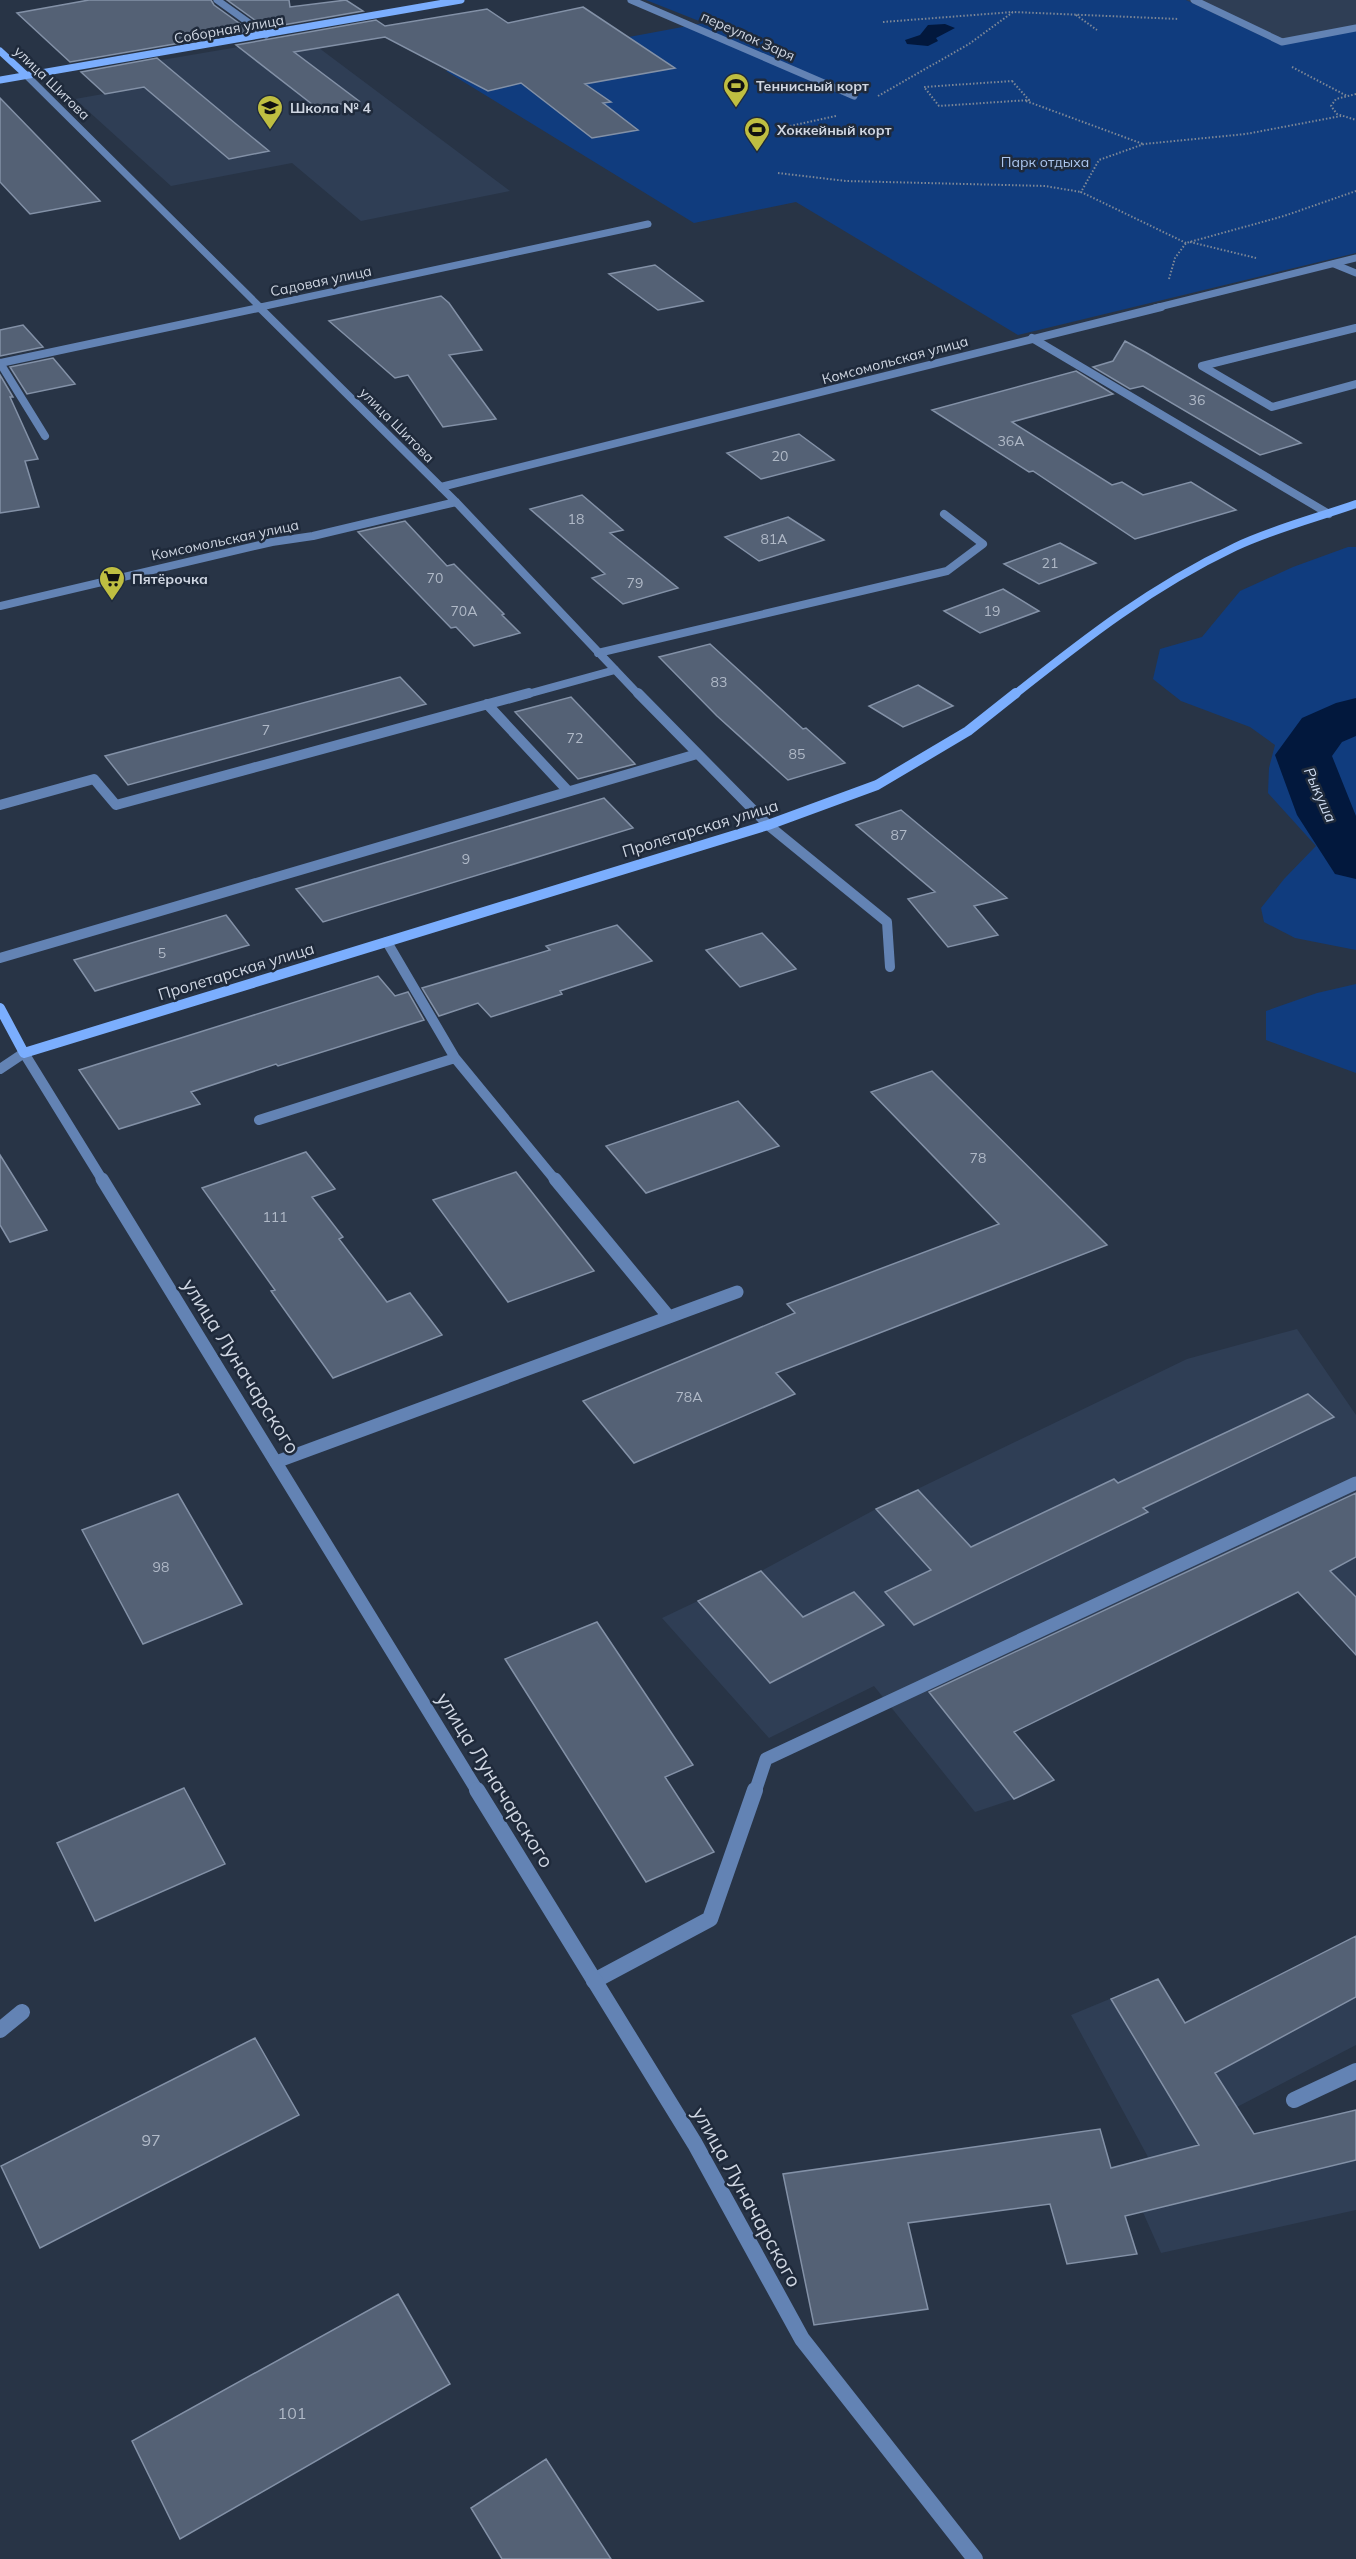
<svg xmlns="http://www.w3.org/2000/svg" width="1356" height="2559" viewBox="0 0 1356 2559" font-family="Mulish,sans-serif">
<rect width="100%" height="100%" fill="#283446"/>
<path fill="#2f3e55" d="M 1186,0 L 1356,0 L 1356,30 L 1281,45 Z
M 303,36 L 510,191 L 361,221 L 292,163 L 171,186 L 75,99 L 148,86 L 126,66 Z
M 1297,1329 L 1356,1415 L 1356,1655 L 1298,1592 L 1014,1732 L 1054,1780 L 1014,1799 L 975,1812 L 874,1686 L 769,1738 L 662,1618 L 761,1571 L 876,1509 L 1187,1359 Z
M 1356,1936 L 1356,2045 L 1237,2107 L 1254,2134 L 1356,2110 L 1356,2210 L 1161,2253 L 1122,2165 L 1148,2157 L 1071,2015 L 1158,1979 L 1185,2023 Z"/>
<path fill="#103c7e" d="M 646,0 L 1186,0 L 1281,45 L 1356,30 L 1356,253 L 1018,335 L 796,202 L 694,223 L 446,71 L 704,23 Z
M 1348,547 L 1356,547 L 1356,950 L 1295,938 L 1264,922 L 1261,908 L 1284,879 L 1316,846 L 1268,793 L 1269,768 L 1275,745 L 1250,727 L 1181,701 L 1153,679 L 1160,649 L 1202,637 L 1240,591 L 1293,567 Z
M 1356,984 L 1356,1073 L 1266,1040 L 1266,1011 L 1317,993 Z"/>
<path fill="#02183d" d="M 945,24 L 955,28 L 936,38 L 938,41 L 928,46 L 907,44 L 905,40 L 920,35 L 928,25 Z"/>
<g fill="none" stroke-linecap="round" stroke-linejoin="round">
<path fill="#02183d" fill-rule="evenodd" d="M 1356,698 L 1356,736 L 1342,742 L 1332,756 L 1356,816 L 1356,879 L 1335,874 L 1297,815 L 1275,755 L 1302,718 L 1336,703 Z"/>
</g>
<path fill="#546175" stroke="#8391a7" stroke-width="1.5" d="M 89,0 L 211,0 L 214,5 L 250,31 L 70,62 L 17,13 Z
M 227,0 L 289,0 L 290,7 L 346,0 L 363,11 L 266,28 Z
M 583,7 L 675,68 L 585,84 L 611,102 L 603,103 L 638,130 L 592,138 L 521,83 L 488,91 L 385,37 L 294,52 L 359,101 L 317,108 L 236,45 L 376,20 L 385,26 L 487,9 L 508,23 Z
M 157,58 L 236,124 L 269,151 L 229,159 L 144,87 L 105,94 L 81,72 Z
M 0,98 L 100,201 L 30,214 L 0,182 Z
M 655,265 L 703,301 L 658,310 L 609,274 Z
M 441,296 L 449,303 L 482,350 L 449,355 L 496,419 L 443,427 L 408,375 L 395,378 L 329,321 Z
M 23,325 L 43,347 L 0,356 L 0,330 Z
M 1125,341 L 1145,352 L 1301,443 L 1260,455 L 1143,386 L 1130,389 L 1093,367 L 1113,361 Z
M 53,358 L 75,384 L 27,394 L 10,367 Z
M 1076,371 L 1113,394 L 1012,422 L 1112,485 L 1122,482 L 1143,495 L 1191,482 L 1236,510 L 1135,539 L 1033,471 L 1029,472 L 932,410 Z
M 0,375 L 13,397 L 10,397 L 38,459 L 25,461 L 39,507 L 0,513 Z
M 799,434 L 834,460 L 761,479 L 727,453 Z
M 582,495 L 623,530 L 610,533 L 678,588 L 623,604 L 592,578 L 605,574 L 530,509 Z
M 788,517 L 824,540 L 759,561 L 725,537 Z
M 405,521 L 447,566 L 454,564 L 504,614 L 502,615 L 520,633 L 474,646 L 456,627 L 451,628 L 358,532 Z
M 1060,543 L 1096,563 L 1039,584 L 1004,564 Z
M 1003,589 L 1039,611 L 980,633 L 944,611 Z
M 710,644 L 803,729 L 806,728 L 845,763 L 788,780 L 717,716 L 659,657 Z
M 400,677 L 426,704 L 128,785 L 105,756 Z
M 918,685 L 953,706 L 903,727 L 869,706 Z
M 571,697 L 635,764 L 578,779 L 515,712 Z
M 604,798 L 633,828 L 323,922 L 296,889 Z
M 901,810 L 1007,898 L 974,906 L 998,935 L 948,947 L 908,899 L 935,892 L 856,825 Z
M 226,915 L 249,945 L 95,991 L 74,960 Z
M 617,925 L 652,961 L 560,991 L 562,994 L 491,1017 L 478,1003 L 439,1016 L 422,988 L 550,950 L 546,946 Z
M 762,933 L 796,969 L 740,987 L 706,950 Z
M 378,976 L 395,996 L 408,992 L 424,1020 L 278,1066 L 276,1064 L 191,1092 L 200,1104 L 119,1129 L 79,1070 Z
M 932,1071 L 1107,1245 L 776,1373 L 795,1394 L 634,1463 L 583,1401 L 795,1313 L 787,1304 L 999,1224 L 871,1092 Z
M 738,1101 L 779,1146 L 646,1193 L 606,1146 Z
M 306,1152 L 335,1189 L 312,1197 L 343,1237 L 339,1239 L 387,1302 L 410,1293 L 442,1335 L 333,1378 L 271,1291 L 275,1290 L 202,1188 Z
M 0,1155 L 47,1230 L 10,1242 L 0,1225 Z
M 516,1172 L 594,1271 L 508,1302 L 433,1200 Z
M 1308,1394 L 1334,1417 L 1143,1508 L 1148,1512 L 914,1625 L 885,1592 L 931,1570 L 876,1509 L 918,1490 L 971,1547 L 1114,1479 L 1118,1483 Z
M 1356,1493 L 1356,1557 L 1330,1571 L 1356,1597 L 1356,1655 L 1298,1592 L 1014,1732 L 1054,1780 L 1014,1799 L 929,1692 Z
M 178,1494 L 242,1604 L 143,1644 L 82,1530 Z
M 761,1571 L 803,1617 L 854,1592 L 884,1625 L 770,1683 L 698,1601 Z
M 597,1622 L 693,1765 L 665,1777 L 714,1852 L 646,1882 L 505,1659 Z
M 184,1788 L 225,1864 L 95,1921 L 57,1843 Z
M 1356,1936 L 1356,1997 L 1215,2073 L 1254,2134 L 1356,2110 L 1356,2160 L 1125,2216 L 1137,2254 L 1067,2264 L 1050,2204 L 908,2223 L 928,2309 L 814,2325 L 783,2174 L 1100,2129 L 1111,2168 L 1199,2145 L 1111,1999 L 1158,1979 L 1185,2023 Z
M 255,2038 L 299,2115 L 40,2248 L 1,2166 Z
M 398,2294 L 450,2384 L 180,2539 L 132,2441 Z
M 546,2459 L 611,2559 L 502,2559 L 471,2508 Z"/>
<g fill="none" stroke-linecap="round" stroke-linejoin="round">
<path stroke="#7e8897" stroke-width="2" stroke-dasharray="1.5 2" stroke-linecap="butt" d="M 1076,15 L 1097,30
M 883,22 L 1013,12
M 1292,67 L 1347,96
M 1012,81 L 1029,100 L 939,106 L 924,87 Z
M 1356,94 L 1336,99 L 1331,106 L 1337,114 L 1356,120
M 878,96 L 969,44 L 1013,12 L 1179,19
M 1026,101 L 1143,144
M 790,126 L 836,116
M 778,173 L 846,181 L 1045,186 L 1081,192
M 1190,242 L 1256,258
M 1186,243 L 1081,192 L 1099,160 L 1144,144 L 1246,134 L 1341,116
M 1169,279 L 1175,258 L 1186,243 L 1284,216 L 1356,191"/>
<path stroke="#6383b4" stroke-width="7" d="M 631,0 L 854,96
M 1194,0 L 1282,42 L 1356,28
M 1334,264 L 1356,273"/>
<path stroke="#6383b4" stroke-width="8" d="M 1356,328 L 1202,366 L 1272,407 L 1356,384
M 1032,338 L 1329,514
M 0,363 L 45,436
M 598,653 L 947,571 L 983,544 L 944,514
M 524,695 L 615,670"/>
<path stroke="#6383b4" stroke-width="10" d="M 487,704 L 568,791
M 0,805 L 94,779 L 116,805 L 529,693
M 768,825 L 887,922 L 890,967
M 387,942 L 455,1058
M 0,958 L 697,754
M 259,1120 L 455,1058 L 556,1181"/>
<path stroke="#6383b4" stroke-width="13" d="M 555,1179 L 669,1317
M 276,1462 L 737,1292
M 755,1792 L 766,1759 L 1356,1483"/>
<path stroke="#6383b4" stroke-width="16" d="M 594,1981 L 710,1919 L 755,1790
M 0,2030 L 22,2012
M 1294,2100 L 1356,2071"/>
<path stroke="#6383b4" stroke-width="7" d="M 217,0 L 266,35
M 26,75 L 261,308
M 256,308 L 648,224
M 1155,308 L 1356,258"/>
<path stroke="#6383b4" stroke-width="8" d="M 259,307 L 456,502 L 639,695
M 0,363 L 263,307
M 441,487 L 1161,307
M 0,606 L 272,542 L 313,536 L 456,502"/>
<path stroke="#6383b4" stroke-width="10" d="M 638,693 L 768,825
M 0,1069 L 24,1053 L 103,1181"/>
<path stroke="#6383b4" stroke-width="13" d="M 102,1179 L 478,1792"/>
<path stroke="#6383b4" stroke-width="16" d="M 477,1790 L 695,2144 L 802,2339 L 975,2559"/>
<path stroke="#7baefe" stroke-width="7" d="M 0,51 L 26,75
M 0,80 L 461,0"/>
<path stroke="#7baefe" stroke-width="8" d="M 1014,695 C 1086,638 1151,587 1235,547 C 1273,529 1316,518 1356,504"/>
<path stroke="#7baefe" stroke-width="10" d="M 0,1008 L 24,1053 L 768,825 L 877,785 L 968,731 L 1016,693"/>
</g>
<defs>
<symbol id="stadium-pin" viewBox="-11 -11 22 30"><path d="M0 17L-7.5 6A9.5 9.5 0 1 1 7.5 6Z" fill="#bfbe41" stroke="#1f2a3b"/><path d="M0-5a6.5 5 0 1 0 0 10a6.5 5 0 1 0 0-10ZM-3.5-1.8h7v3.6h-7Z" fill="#111"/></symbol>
<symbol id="school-pin" viewBox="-11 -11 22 30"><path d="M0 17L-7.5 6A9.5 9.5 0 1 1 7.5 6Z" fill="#bfbe41" stroke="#1f2a3b"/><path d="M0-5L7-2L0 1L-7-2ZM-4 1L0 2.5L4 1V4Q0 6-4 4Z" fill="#111"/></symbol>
<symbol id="supermarket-pin" viewBox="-11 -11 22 30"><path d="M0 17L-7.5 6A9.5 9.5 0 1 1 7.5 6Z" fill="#bfbe41" stroke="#1f2a3b"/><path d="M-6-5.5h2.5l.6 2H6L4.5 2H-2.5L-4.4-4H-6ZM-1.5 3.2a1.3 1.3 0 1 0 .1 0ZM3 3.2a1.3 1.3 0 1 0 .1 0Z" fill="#111"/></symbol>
</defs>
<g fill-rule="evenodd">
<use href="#stadium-pin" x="721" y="71" width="30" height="40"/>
<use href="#school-pin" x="255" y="93" width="30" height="40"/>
<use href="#stadium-pin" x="742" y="115" width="30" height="40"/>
<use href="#supermarket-pin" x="97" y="564" width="30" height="40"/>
</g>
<g text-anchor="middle" stroke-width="5" stroke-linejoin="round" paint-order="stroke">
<g font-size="14" fill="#cfd6e2" stroke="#1f2a3b">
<text transform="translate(229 29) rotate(-10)" y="5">Соборная улица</text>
<text transform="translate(748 36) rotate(24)" y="5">переулок Заря</text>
<text transform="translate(52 83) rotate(44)" y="5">улица Шитова</text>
<text transform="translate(321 281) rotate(-12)" y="5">Садовая улица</text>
<text transform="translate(895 360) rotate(-15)" y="5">Комсомольская улица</text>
<text transform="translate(397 425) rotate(45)" y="5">улица Шитова</text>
<text transform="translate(225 540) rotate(-12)" y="5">Комсомольская улица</text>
</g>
<g font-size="14" font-weight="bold" fill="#cfd6e2" stroke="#1f2a3b" text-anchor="start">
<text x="756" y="91">Теннисный корт</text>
<text x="290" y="113">Школа № 4</text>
<text x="777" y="135">Хоккейный корт</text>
<text x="132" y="584">Пятёрочка</text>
</g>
<g font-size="14" fill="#acc6ee" stroke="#1f2a3b">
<text x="1045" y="167">Парк отдыха</text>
</g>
<g font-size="14" fill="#b0b9c7">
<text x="1197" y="405">36</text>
<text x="1011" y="446">36А</text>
<text x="780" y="461">20</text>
<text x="576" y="524">18</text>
<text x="774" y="544">81А</text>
<text x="1050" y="568">21</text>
<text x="435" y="583">70</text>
<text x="635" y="588">79</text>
<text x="464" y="616">70А</text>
<text x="992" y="616">19</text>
<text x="719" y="687">83</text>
<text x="266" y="735">7</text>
<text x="575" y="743">72</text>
<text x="797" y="759">85</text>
<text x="899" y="840">87</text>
<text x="466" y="864">9</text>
<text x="162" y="958">5</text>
<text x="978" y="1163">78</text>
<text x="275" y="1222">111</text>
<text x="689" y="1402">78А</text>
<text x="161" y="1572">98</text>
</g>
<g font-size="15" font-style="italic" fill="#d0ddf2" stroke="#1f2a3b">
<text transform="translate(1320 795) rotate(66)" y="5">Рыкуша</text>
</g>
<g font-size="16" fill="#cfd6e2" stroke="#1f2a3b">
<text transform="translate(700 828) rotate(-17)" y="6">Пролетарская улица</text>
<text transform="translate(236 971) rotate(-17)" y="6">Пролетарская улица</text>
</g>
<g font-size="16" fill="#b0b9c7">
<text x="151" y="2146">97</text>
<text x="292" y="2419">101</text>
</g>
<g font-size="20" fill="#cfd6e2" stroke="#1f2a3b">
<text transform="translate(241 1366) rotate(58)" y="7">улица Луначарского</text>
<text transform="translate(495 1780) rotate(58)" y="7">улица Луначарского</text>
<text transform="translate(747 2197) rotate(61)" y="7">улица Луначарского</text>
</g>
</g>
</svg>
